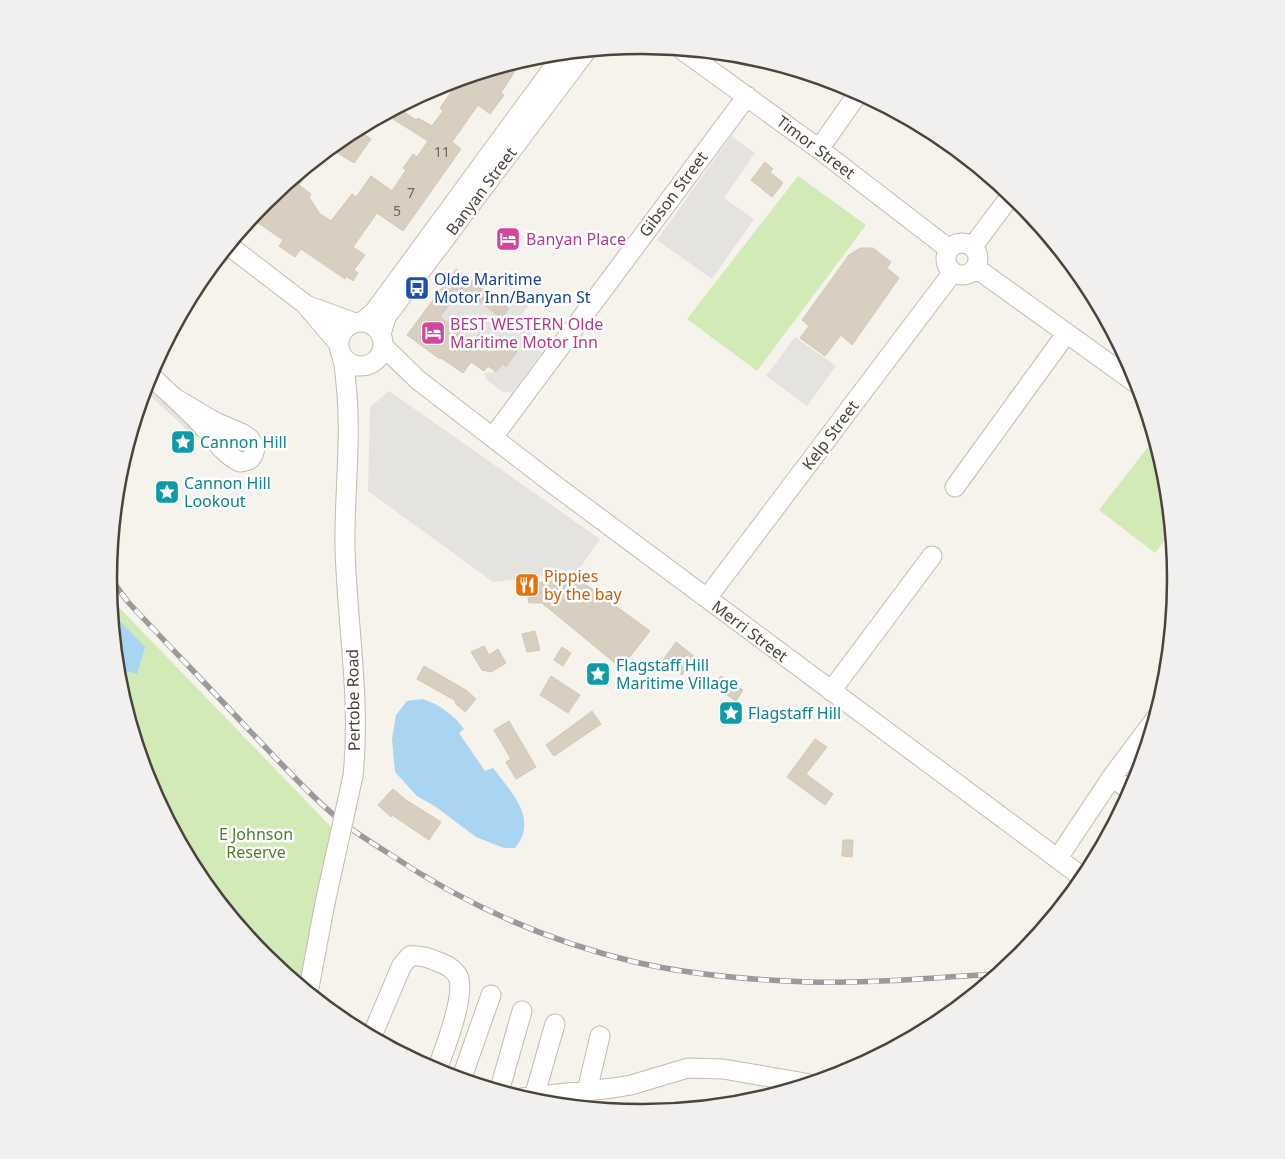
<svg xmlns="http://www.w3.org/2000/svg" width="1285" height="1159" viewBox="0 0 1285 1159" font-family="'Noto Sans',sans-serif">
<rect width="100%" height="100%" fill="#f6f3ec"/>
<path fill="#d2eab5" d="M 798,176 L 866,225 L 757,371 L 687,319 Z
M 1155,438 L 1167,476 L 1172,531 L 1155,553 L 1099,510 Z
M 110,598 L 334,830 L 316,916 L 298,985 L 264,957 L 198,876 L 149,784 L 118,683 Z"/>
<path fill="#e5e3e0" d="M 731,136 L 755,153 L 724,198 L 754,219 L 712,279 L 657,240 Z
M 513,287 L 533,300 L 516,322 L 547,345 L 513,392 L 503,392 L 487,380 L 484,373 L 496,372 L 501,364 L 506,367 L 518,350 L 509,344 L 504,351 L 479,334 L 473,342 L 438,315 L 444,311 L 461,288 L 502,318 L 509,308 Z
M 795,337 L 836,366 L 807,406 L 766,376 Z
M 147,379 L 201,430 L 196,438 L 144,390 Z
M 389,391 L 600,539 L 577,572 L 493,582 L 368,491 L 370,407 Z"/>
<path fill="#a9d4f2" d="M 111,612 L 145,647 L 137,674 L 117,668 Z
M 423,699 C 440,705 453,714 464,729 L 459,733 L 485,771 L 493,768 C 511,792 539,819 515,848 L 504,848 L 476,837 L 436,807 L 417,796 L 395,772 L 392,739 L 396,715 L 407,701 Z
M 206,887 C 225,888 223,893 225,909 Z"/>
<path fill="#d8cfc1" stroke="#d3c7b4" d="M 522,60 L 501,93 L 504,95 L 490,114 L 478,105 L 452,142 L 461,149 L 403,231 L 377,213 L 353,247 L 365,255 L 354,270 L 358,273 L 353,281 L 346,276 L 345,279 L 301,249 L 295,257 L 279,246 L 283,240 L 251,218 L 265,201 L 310,165 L 312,167 L 299,185 L 311,194 L 309,197 L 320,214 L 331,221 L 352,194 L 356,197 L 371,176 L 392,191 L 406,170 L 403,168 L 413,154 L 417,157 L 428,141 L 393,119 L 400,109 L 416,120 L 418,118 L 432,126 L 443,111 L 440,108 L 454,88 L 447,83 Z
M 357,129 L 371,139 L 354,163 L 330,148 L 346,135 Z
M 765,162 L 773,169 L 770,172 L 783,183 L 772,197 L 751,180 Z
M 860,248 L 873,248 L 891,262 L 887,268 L 899,278 L 852,345 L 841,335 L 825,356 L 800,338 L 809,326 L 802,320 L 849,255 Z
M 456,269 L 509,308 L 502,318 L 461,288 L 440,317 L 473,341 L 479,334 L 504,351 L 509,344 L 518,350 L 506,367 L 502,364 L 496,372 L 488,366 L 484,371 L 471,362 L 463,373 L 441,358 L 440,359 L 407,335 Z
M 577,578 L 650,631 L 621,668 L 542,603 L 529,603 L 526,584 Z
M 535,631 L 540,650 L 527,652 L 522,634 Z
M 676,642 L 695,657 L 682,675 L 663,660 Z
M 484,646 L 489,655 L 498,649 L 506,663 L 491,672 L 482,670 L 471,652 Z
M 562,647 L 571,653 L 563,666 L 554,660 Z
M 424,666 L 466,690 L 476,699 L 465,712 L 455,703 L 456,701 L 417,679 Z
M 551,676 L 580,695 L 568,713 L 540,695 Z
M 721,676 L 743,690 L 736,701 L 714,686 Z
M 592,711 L 601,724 L 554,756 L 546,745 Z
M 509,721 L 536,767 L 516,779 L 506,762 L 511,759 L 494,730 Z
M 815,739 L 827,747 L 806,774 L 833,794 L 825,805 L 787,777 Z
M 393,789 L 406,800 L 441,822 L 429,840 L 392,815 L 391,817 L 378,805 Z
M 843,840 L 853,840 L 852,857 L 842,856 Z"/>
<g fill="none" stroke-linecap="round" stroke-linejoin="round">
<defs>
<path id="minor" d="M 681,49 L 819,149 L 949,249
M 819,149 L 859,92
M946 259a16 16 0 1 1 32 0a16 16 0 1 1-32 0Z
M 228,245 L 305,304 L 339,344
M 973,246 L 1012,194
M 976,268 L 1140,386
M 306,305 L 355,323
M339 344a22 22 0 1 1 44 0a22 22 0 1 1-44 0Z
M 362,322 L 374,312 L 383,300 L 564,53
M 381,334 L 386,317 L 398,301 L 587,50
M 384,347 L 418,380 L 552,483 L 1085,879
M 340,351 C 345,362 345,373 346,384 C 352,438 344,494 345,548 C 347,624 361,699 353,776
M 149,374 C 165,390 183,405 199,422 C 213,436 222,454 240,462 C 251,461 253,458 255,448 L 250,439 L 243,434 L 215,422 L 178,400
M 493,437 L 747,96
M 955,487 L 1066,334
M 707,598 L 953,272
M 831,691 L 932,556
M 1112,777 L 1132,792
M 1058,858 L 1112,777 L 1156,718
M 308,993 L 325,903
M 371,1038 L 402,965 L 410,956 C 420,955 427,957 436,961 C 445,964 456,969 459,979 C 464,1001 444,1051 436,1072
M 461,1080 L 491,995
M 587,1091 L 600,1036
M 499,1092 L 522,1011
M 534,1097 L 555,1024
M 521,1098 L 613,1088 L 631,1085 L 688,1068 L 723,1069 L 811,1084"/>
</defs>
<use href="#minor" stroke="#c2bbae" stroke-width="21"/>
<use href="#minor" stroke="#fff" stroke-width="19"/>
<defs>
<path id="rail" d="M 108,575 L 128,602 C 168,645 209,687 249,730 C 279,761 308,794 342,822 C 356,833 372,843 388,853 C 462,903 547,941 635,962 C 692,975 750,980 809,982 C 872,984 937,977 1000,974"/>
</defs>
<use href="#rail" stroke="#9a9a9a" stroke-width="5.5"/>
<use href="#rail" stroke="#fff" stroke-width="4" stroke-dasharray="11" stroke-linecap="butt"/>
<defs>
<path id="minor-bridge" d="M 325,903 L 353,776"/>
</defs>
<use href="#minor-bridge" stroke="#c2bbae" stroke-width="21" stroke-linecap="butt"/>
<use href="#minor-bridge" stroke="#fff" stroke-width="19"/>
</g>
<defs>
<symbol id="hotel-square" viewBox="-11 -11 22 22"><rect x="-9" y="-9" width="18" height="18" rx="4" fill="#d1479c" stroke="#fff"/><path d="M-6-4.5h1.5V1H6V5H4.5V3h-9V5H-6ZM-4 0a1.8 1.8 0 1 1 3.6 0ZM.5 0V-2.5h3Q6-2.5 6 0Z" fill="#fff"/></symbol>
<symbol id="bus-square" viewBox="-11 -11 22 22"><rect x="-9" y="-9" width="18" height="18" rx="4" fill="#1a4fb4" stroke="#fff"/><path d="M-5-6H5V4H4V6H2V4H-2V6H-4V4H-5ZM-3.5-4V0h7V-4ZM-3.5 1.2v1.5H-2V1.2ZM2 1.2v1.5H3.5V1.2Z" fill="#fff"/></symbol>
<symbol id="sight-square" viewBox="-11 -11 22 22"><rect x="-9" y="-9" width="18" height="18" rx="4" fill="#0f9aa8" stroke="#fff"/><path d="M0-6L1.8-2.2L6-1.7L2.9 1.2L3.7 5.4L0 3.3L-3.7 5.4L-2.9 1.2L-6-1.7L-1.8-2.2Z" fill="#fff"/></symbol>
<symbol id="restaurant-square" viewBox="-11 -11 22 22"><rect x="-9" y="-9" width="18" height="18" rx="4" fill="#e8710a" stroke="#fff"/><path d="M-5-6h1v4h1v-4h1v4h1v-4h1v5L-1.5 .5V6h-2V.5L-5-1ZM5-6V6H3V1.5H1.5Q1.5-4 5-6Z" fill="#fff"/></symbol>
</defs>
<g fill-rule="evenodd">
<use href="#hotel-square" x="494" y="225" width="28" height="28"/>
<use href="#bus-square" x="403" y="274" width="28" height="28"/>
<use href="#hotel-square" x="419" y="319" width="28" height="28"/>
<use href="#sight-square" x="169" y="428" width="28" height="28"/>
<use href="#sight-square" x="153" y="478" width="28" height="28"/>
<use href="#restaurant-square" x="513" y="571" width="28" height="28"/>
<use href="#sight-square" x="584" y="660" width="28" height="28"/>
<use href="#sight-square" x="717" y="699" width="28" height="28"/>
</g>
<g text-anchor="middle" stroke-width="5" stroke-linejoin="round" paint-order="stroke">
<g font-size="14" fill="#6e675b">
<text x="442" y="157">11</text>
<text x="411" y="198">7</text>
<text x="397" y="216">5</text>
</g>
<g font-size="16" fill="#4b4439" stroke="#fff">
<text transform="translate(816 147) rotate(37)" y="6">Timor Street</text>
<text transform="translate(481 191) rotate(-53)" y="6">Banyan Street</text>
<text transform="translate(673 194) rotate(-53)" y="6">Gibson Street</text>
<text transform="translate(830 435) rotate(-53)" y="6">Kelp Street</text>
<text transform="translate(750 631) rotate(37)" y="6">Merri Street</text>
<text transform="translate(353 700) rotate(-91)" y="6">Pertobe Road</text>
</g>
<g font-size="16" fill="#b23c85" stroke="#fff" text-anchor="start">
<text x="526" y="245">Banyan Place</text>
<text x="450" y="330">BEST WESTERN Olde<tspan x="450" dy="18">Maritime Motor Inn</tspan></text>
</g>
<g font-size="16" fill="#164399" stroke="#fff" text-anchor="start">
<text x="434" y="285">Olde Maritime<tspan x="434" dy="18">Motor Inn/Banyan St</tspan></text>
</g>
<g font-size="16" fill="#0d838f" stroke="#fff" text-anchor="start">
<text x="200" y="448">Cannon Hill</text>
<text x="184" y="489">Cannon Hill<tspan x="184" dy="18">Lookout</tspan></text>
<text x="616" y="671">Flagstaff Hill<tspan x="616" dy="18">Maritime Village</tspan></text>
<text x="748" y="719">Flagstaff Hill</text>
</g>
<g font-size="16" fill="#c56008" stroke="#fff" text-anchor="start">
<text x="544" y="582">Pippies<tspan x="544" dy="18">by the bay</tspan></text>
</g>
<g font-size="16" fill="#4a7f2a" stroke="#fff">
<text x="256" y="840">E Johnson<tspan x="256" dy="18">Reserve</tspan></text>
</g>
</g>
<path d="M0 0H1285V1159H0ZM117 579a525 525 0 1 1 1050 0a525 525 0 1 1-1050 0Z" fill="#f1f0ef" fill-rule="evenodd"/>
<path fill="none" stroke="#4b4439" stroke-width="2.5" d="M117 579a525 525 0 1 1 1050 0a525 525 0 1 1-1050 0Z"/>
</svg>
